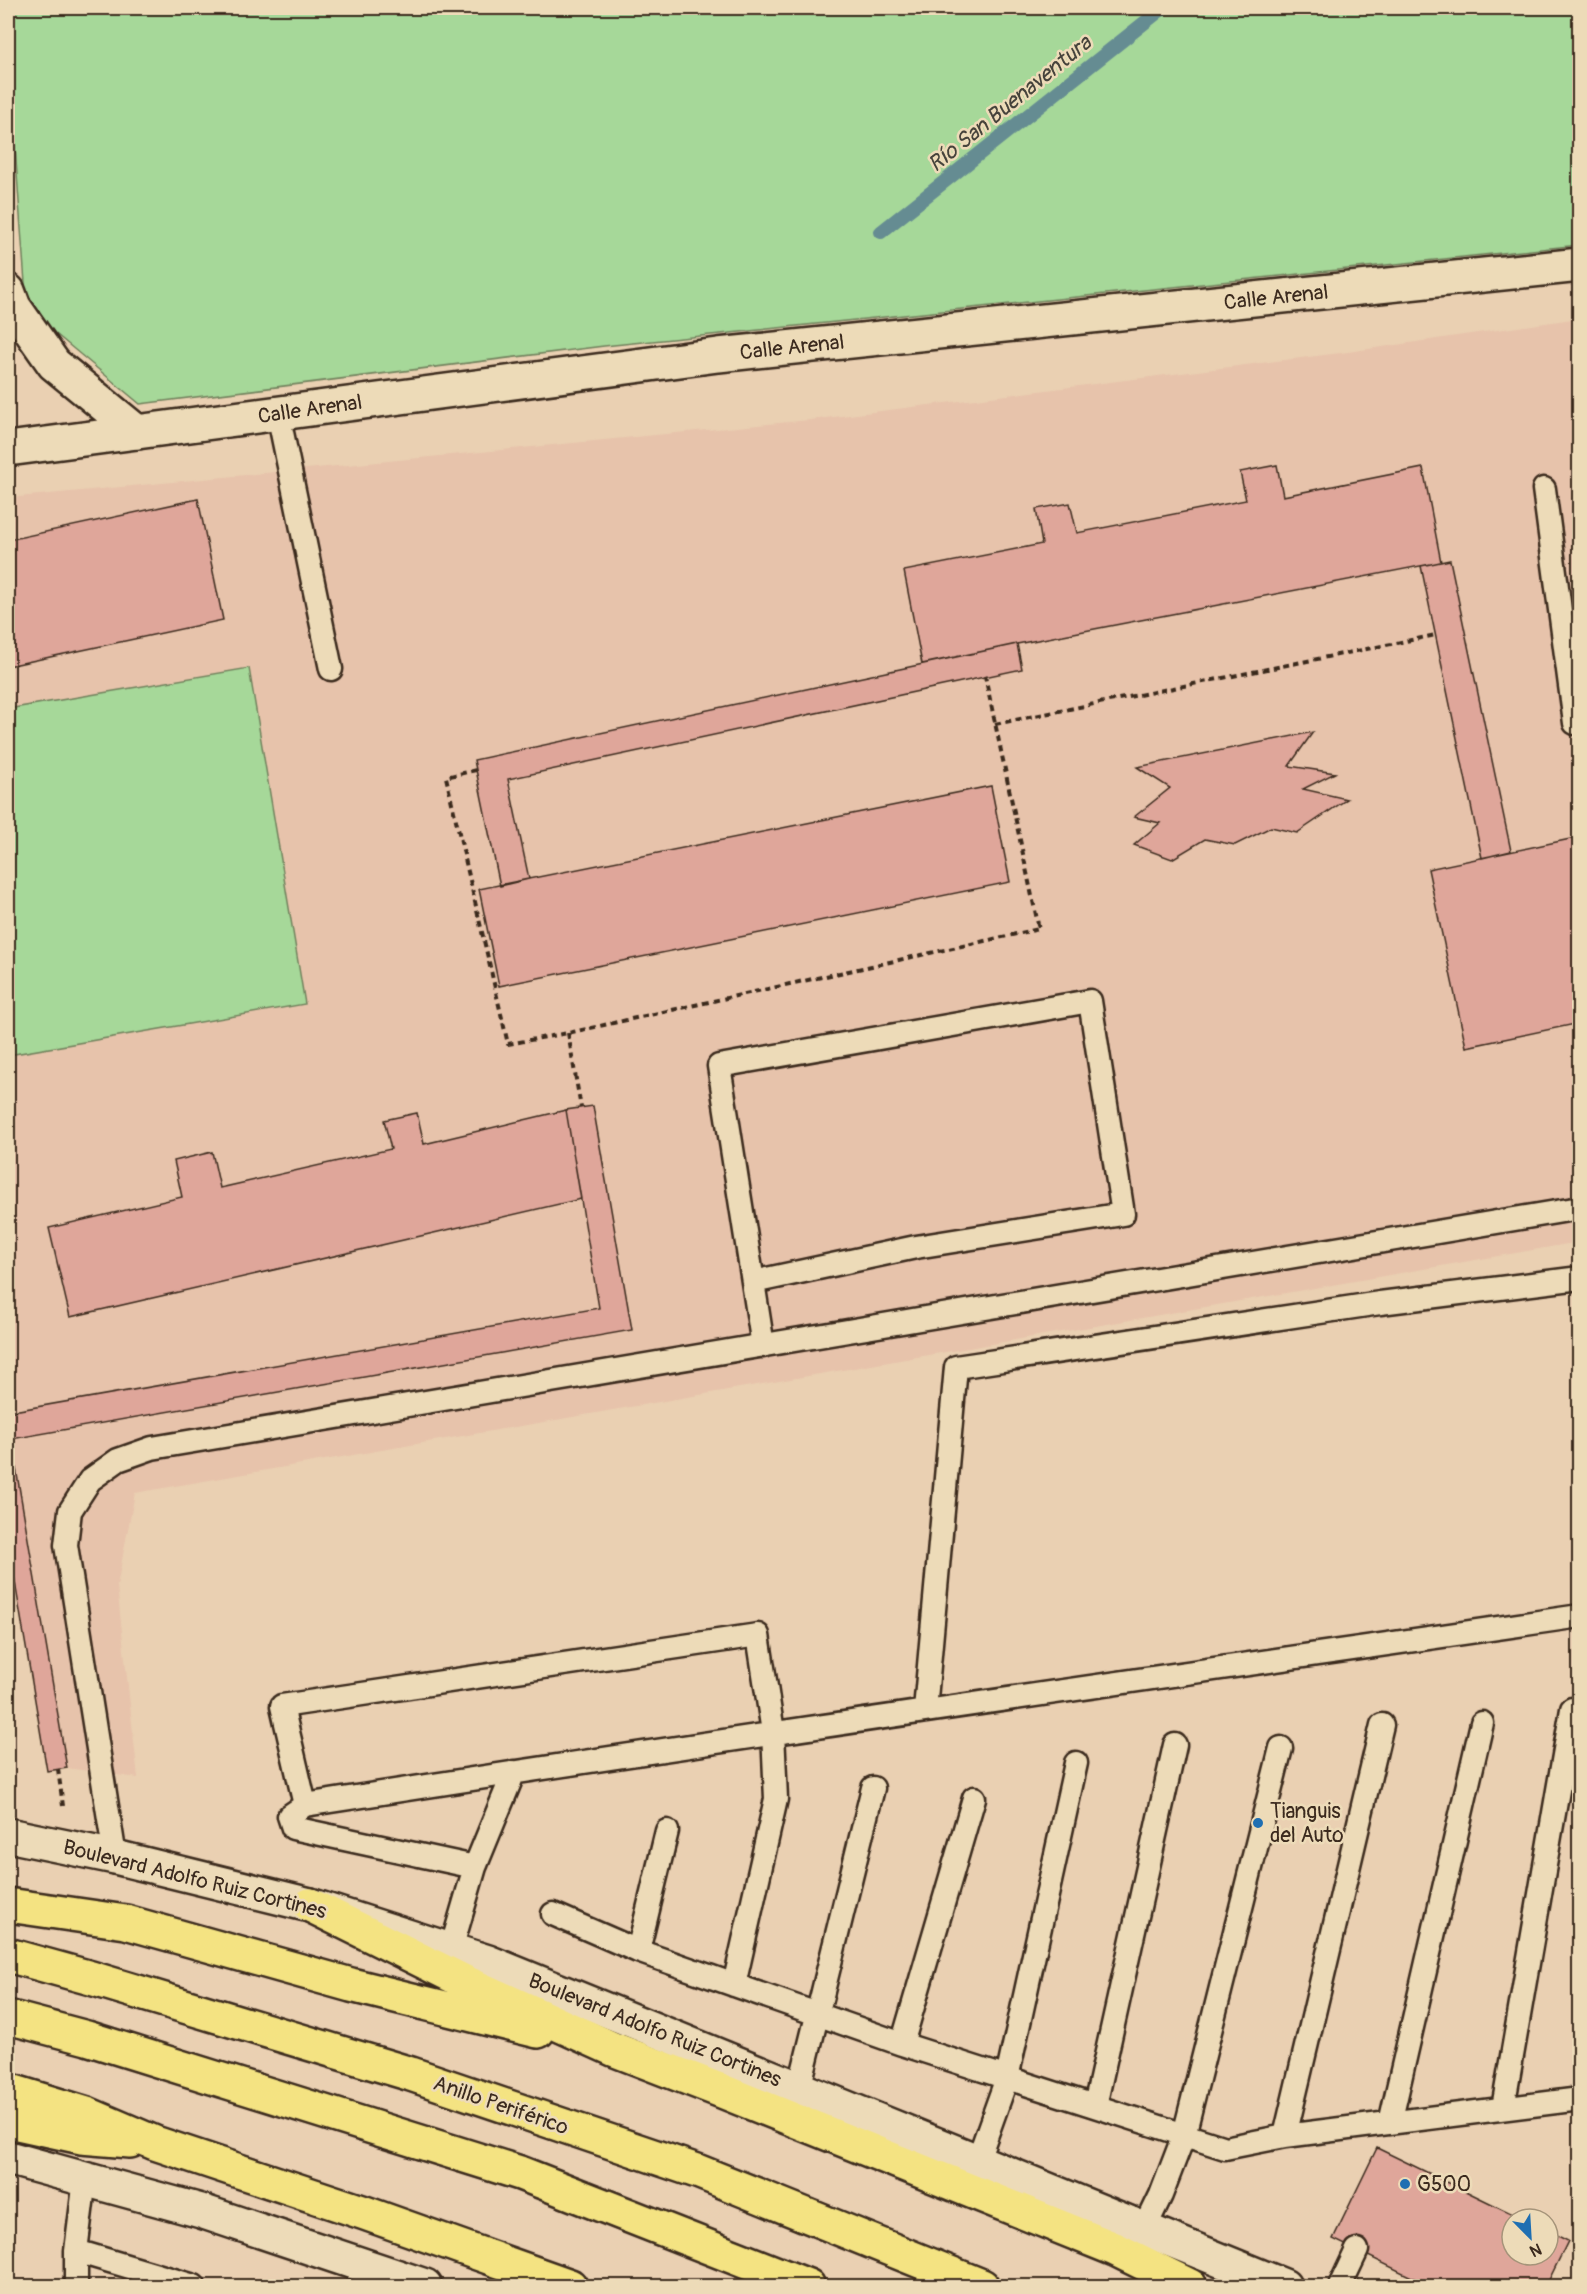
<svg xmlns="http://www.w3.org/2000/svg" width="1587" height="2294" viewBox="0 0 1587 2294" font-family="Pangolin,sans-serif">
<rect width="100%" height="100%" fill="#ead0b2"/>
<filter id="ink" filterUnits="userSpaceOnUse"><feTurbulence type="fractalNoise" baseFrequency=".0167" numOctaves="2"/><feDisplacementMap in="SourceGraphic" scale="12" xChannelSelector="R" yChannelSelector="G"/><feConvolveMatrix kernelMatrix="1 2 1 2 8 2 1 2 1" color-interpolation-filters="sRGB"/></filter>
<g filter="url(#ink)">
<path fill="#e7c3ab" d="M 1579,318 L 1579,1242 L 135,1493 L 117,1586 L 138,1778 L 67,1768 L 47,1771 L 8,1541 L 8,498 L 810,420 L 1348,352 Z"/>
<path fill="#a6d899" stroke="#70815c" stroke-width="1.5" d="M 8,8 L 1579,8 L 1579,245 L 604,346 L 140,404 L 27,310 L 8,52 Z
M 249,668 L 305,1004 L 8,1055 L 8,709 Z"/>
<g fill="none" stroke-linecap="round" stroke-linejoin="round">
<path stroke="#658c92" stroke-width="14" d="M 881,232 L 1163,8"/>
</g>
<path fill="#dfa69a" stroke="#3b2a1e" stroke-width="1.5" d="M 1277,465 L 1283,496 L 1423,468 L 1441,562 L 1017,644 L 922,664 L 904,571 L 1042,544 L 1036,509 L 1070,503 L 1077,533 L 1246,500 L 1240,472 Z
M 198,499 L 223,620 L 8,666 L 8,540 Z
M 1450,560 L 1511,851 L 1482,858 L 1421,566 Z
M 1017,644 L 1022,669 L 508,779 L 529,879 L 500,886 L 474,760 Z
M 1313,732 L 1289,766 L 1335,773 L 1303,789 L 1347,799 L 1297,833 L 1271,827 L 1235,845 L 1205,839 L 1172,859 L 1134,845 L 1160,823 L 1134,817 L 1170,788 L 1137,767 Z
M 991,786 L 1010,882 L 499,986 L 479,889 Z
M 1580,837 L 1580,1023 L 1466,1047 L 1428,869 Z
M 593,1106 L 632,1330 L 11,1439 L 67,1768 L 47,1771 L 8,1541 L 8,1412 L 599,1308 L 566,1110 Z
M 566,1110 L 581,1199 L 70,1317 L 49,1228 L 182,1197 L 174,1161 L 212,1152 L 220,1188 L 391,1149 L 384,1120 L 417,1113 L 424,1144 Z
M 1377,2148 L 1523,2219 L 1512,2219 L 1512,2255 L 1548,2255 L 1548,2231 L 1568,2241 L 1546,2286 L 1430,2286 L 1333,2239 Z"/>
<g fill="none" stroke-linecap="round" stroke-linejoin="round">
<defs>
<path id="lane" d="M 278,413 L 331,669
M 1544,489 L 1575,723 L 1580,722
M 753,1282 L 719,1066 L 1090,1001 L 1123,1214 L 916,1247 L 753,1282 L 763,1346
M 925,1710 L 956,1367 L 1380,1303 L 1580,1278
M 305,1805 L 282,1706 L 758,1635 L 773,1732 L 776,1799 L 734,1985
M 115,1857 L 66,1545 L 70,1511 L 90,1480 L 118,1460 L 152,1448 L 1580,1208
M 475,1867 L 293,1828 L 289,1816 L 305,1805 C 729,1738 1154,1678 1580,1616
M 553,1914 L 638,1951 L 902,2044 L 1225,2148 L 1285,2136 L 1580,2099
M 638,1951 L 667,1831
M 447,1963 L 475,1867 L 514,1772
M 902,2044 L 974,1798
M 799,2089 L 873,1788
M 1095,2106 L 1175,1745
M 1503,2108 L 1572,1709
M 1390,2123 L 1482,1723
M 1285,2136 L 1382,1725
M 977,2162 L 1007,2078 L 1076,1763
M 85,2179 L 76,2251 L 194,2286
M 1144,2230 L 1161,2195 L 1184,2135 L 1281,1748
M 76,2251 L 76,2286
M 1340,2286 L 1357,2250"/>
<path id="street" d="M 8,291 L 14,307 L 54,364 L 137,432"/>
<path id="secondary" d="M 8,449 L 718,355 L 1580,265
M 8,1835 L 115,1857 L 310,1905 L 488,1962 L 1284,2286
M 8,2158 L 201,2211 L 425,2286"/>
<path id="highway" d="M 8,1905 L 126,1922 L 351,1985 L 538,2031
M 310,1905 L 463,1981 L 613,2049 L 722,2091 L 1115,2249 L 1190,2286
M 8,1955 L 91,1978 L 411,2074 L 697,2171 L 982,2286
M 8,2017 L 87,2038 L 520,2173 L 808,2286
M 8,2090 L 87,2114 L 155,2143 L 365,2213 L 570,2286
M 8,2121 L 81,2137 L 130,2141"/>
</defs>
<use href="#lane" stroke="#3b2a1e" stroke-width="27"/>
<use href="#street" stroke="#3b2a1e" stroke-width="38"/>
<use href="#secondary" stroke="#3b2a1e" stroke-width="38"/>
<use href="#highway" stroke="#3b2a1e" stroke-width="38"/>
<path stroke="#3b2a1e" stroke-width="4" stroke-dasharray="6 4.5" stroke-linecap="butt" d="M 995,724 L 1436,635
M 476,770 L 446,777 L 508,1044 L 568,1033 L 1039,929 L 985,676
M 568,1033 L 581,1108
M 58,1769 L 63,1806"/>
<use href="#lane" stroke="#eddbb8" stroke-width="22"/>
<use href="#street" stroke="#eddbb8" stroke-width="33"/>
<use href="#secondary" stroke="#eddbb8" stroke-width="33"/>
<use href="#highway" stroke="#f4e382" stroke-width="33"/>
</g>
</g>
<g fill="#1f6fb2" stroke="#eddbb8" stroke-width="2">
<circle cx="1258" cy="1823" r="6"/>
<circle cx="1405" cy="2184" r="6"/>
</g>
<g text-anchor="middle" stroke-width="5" stroke-linejoin="round" paint-order="stroke">
<g font-size="21" fill="#3b2a1e" stroke="#eddbb8">
<text transform="translate(1276 297) rotate(-6)" y="7">Calle Arenal</text>
<text transform="translate(792 347) rotate(-6)" y="7">Calle Arenal</text>
<text transform="translate(310 409) rotate(-8)" y="7">Calle Arenal</text>
<text transform="translate(195 1879) rotate(14)" y="7">Boulevard Adolfo Ruiz Cortines</text>
<text transform="translate(655 2030) rotate(22)" y="7">Boulevard Adolfo Ruiz Cortines</text>
<text transform="translate(501 2105) rotate(19)" y="7">Anillo Periférico</text>
</g>
<g font-size="21" fill="#3b2a1e" stroke="#eddbb8" text-anchor="start">
<text x="1270" y="1818">Tianguis<tspan x="1270" dy="24">del Auto</tspan></text>
<text x="1417" y="2191">G500</text>
</g>
<g font-size="22" font-style="italic" fill="#46433b" stroke="#eddbb8">
<text transform="translate(1009 103) rotate(-39)" y="8">Río San Buenaventura</text>
</g>
</g>
<rect width="1587" height="2294" fill="none" stroke="#eddbb8" stroke-width="30"/>
<rect x="15" y="15" width="1557" height="2264" fill="none" stroke="#3b2a1e" stroke-width="2" filter="url(#ink)"/>
<g transform="translate(1530 2237) rotate(156)"><circle r="28" fill="#eddbb8" stroke="#a6947a" stroke-width="1.5"/>
<path d="M0-4.5L10 22L0 15L-10 22Z" fill="#1f6fb2"/>
<text y="-9" font-size="16" font-weight="bold" text-anchor="middle" fill="#3b2a1e">N</text>
</g>
</svg>
